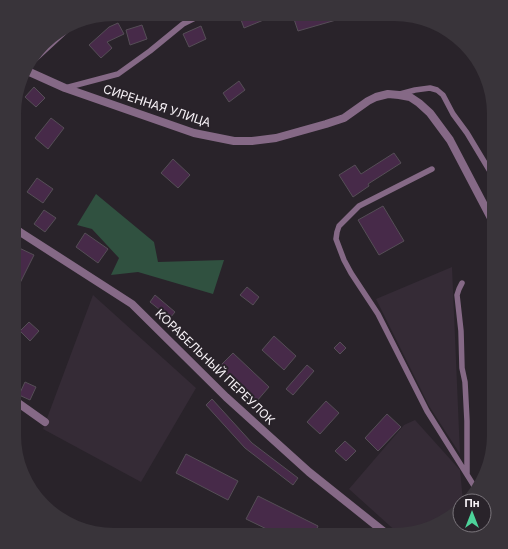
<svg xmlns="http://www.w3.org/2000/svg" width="508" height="549" viewBox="0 0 508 549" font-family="Inter,sans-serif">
<rect width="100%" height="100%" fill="#29232a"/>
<path fill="#352b36" d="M 452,267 L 460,454 L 429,406 L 376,299 Z
M 93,295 L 196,388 L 141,482 L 43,429 Z
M 415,420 L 460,470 L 463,501 L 460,501 L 460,507 L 449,518 L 400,535 L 349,489 L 404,425 Z"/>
<path fill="#305140" d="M 96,194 L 154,242 L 158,262 L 224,260 L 213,294 L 138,272 L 111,275 L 119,258 L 92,229 L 77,225 Z"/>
<path fill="#472a49" stroke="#554e56" d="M 293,16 L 342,16 L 343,18 L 298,31 Z
M 240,17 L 271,17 L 244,28 Z
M 118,23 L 124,34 L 107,42 L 112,48 L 101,58 L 89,45 L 109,27 Z
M 142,25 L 147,39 L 130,45 L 126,30 Z
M 201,26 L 206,39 L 189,47 L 183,34 Z
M 239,81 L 245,90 L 229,102 L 223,93 Z
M 34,87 L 45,98 L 36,107 L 25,97 Z
M 51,118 L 64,128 L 48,149 L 35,138 Z
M 394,153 L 401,163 L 368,184 L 369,186 L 353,197 L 339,175 L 355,165 L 361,174 Z
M 173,159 L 190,175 L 178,188 L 161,173 Z
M 37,178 L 53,189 L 43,203 L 27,192 Z
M 383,206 L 404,241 L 379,255 L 358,220 Z
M 44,210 L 56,218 L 45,232 L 34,224 Z
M 85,233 L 108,249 L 98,263 L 76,247 Z
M 15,246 L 34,255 L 15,293 Z
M 247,287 L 259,297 L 253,305 L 240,295 Z
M 155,295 L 175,312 L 170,318 L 150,302 Z
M 29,322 L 39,331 L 30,341 L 20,331 Z
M 274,336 L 296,356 L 284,370 L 262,350 Z
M 340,342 L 346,348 L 340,354 L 334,348 Z
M 233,353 L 269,387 L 256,402 L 219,367 Z
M 307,365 L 314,371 L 293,395 L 286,389 Z
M 25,382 L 36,387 L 30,400 L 19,395 Z
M 212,399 L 252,443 L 298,478 L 293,485 L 245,448 L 206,405 Z
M 326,401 L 339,413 L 320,434 L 307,422 Z
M 387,414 L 401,427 L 378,451 L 365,438 Z
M 345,441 L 356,451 L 346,461 L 335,451 Z
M 186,454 L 238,481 L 228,500 L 176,473 Z
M 258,496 L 318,526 L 314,535 L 279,535 L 246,519 Z"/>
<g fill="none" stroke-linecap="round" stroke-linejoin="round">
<path stroke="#856986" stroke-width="5.5" d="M 65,88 L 118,74 L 150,51 L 183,24 L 195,18
M 400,94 L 415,90 L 430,88 L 437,90 L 443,95 L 453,114 L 467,133 L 494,178
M 432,169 L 359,206 L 339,226 L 337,232 L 336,239 L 344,260 L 351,273 L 378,314 L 427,411 L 476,489
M 462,283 L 459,289 L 457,295 L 461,331 L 462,368 L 465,382 L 467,421 L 467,474"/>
<path stroke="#856986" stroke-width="8" d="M 28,64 L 66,29 L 73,24
M 25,70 L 65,88 L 194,133 L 234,141 L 252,141 L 276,138 L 326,124 L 344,118 L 368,101 L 376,97 L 388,94 L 399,95 L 410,97 L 419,103 L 430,113 L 450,140 L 494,224
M 15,229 L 20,232 L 132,304 L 226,397 L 309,472 L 388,535
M 14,400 L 45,422"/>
</g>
<g text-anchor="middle" stroke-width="4" stroke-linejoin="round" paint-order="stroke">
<g font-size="12" fill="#f7f2f7" stroke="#29232a">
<text transform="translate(157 106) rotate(18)" y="4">СИРЕННАЯ УЛИЦА</text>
<text transform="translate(215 367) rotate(44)" y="4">КОРАБЕЛЬНЫЙ ПЕРЕУЛОК</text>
</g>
</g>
<path d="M0 0H508V549H0ZM114 21H394A93 93 0 0 1 487 114V435A93 93 0 0 1 394 528H114A93 93 0 0 1 21 435V114A93 93 0 0 1 114 21Z" fill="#39343a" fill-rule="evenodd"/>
<g transform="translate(472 513)"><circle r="19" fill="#29232a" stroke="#7b767c"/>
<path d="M0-3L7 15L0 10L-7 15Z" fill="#4dd39a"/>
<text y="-6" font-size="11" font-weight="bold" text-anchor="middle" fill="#f7f2f7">Пн</text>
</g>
</svg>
